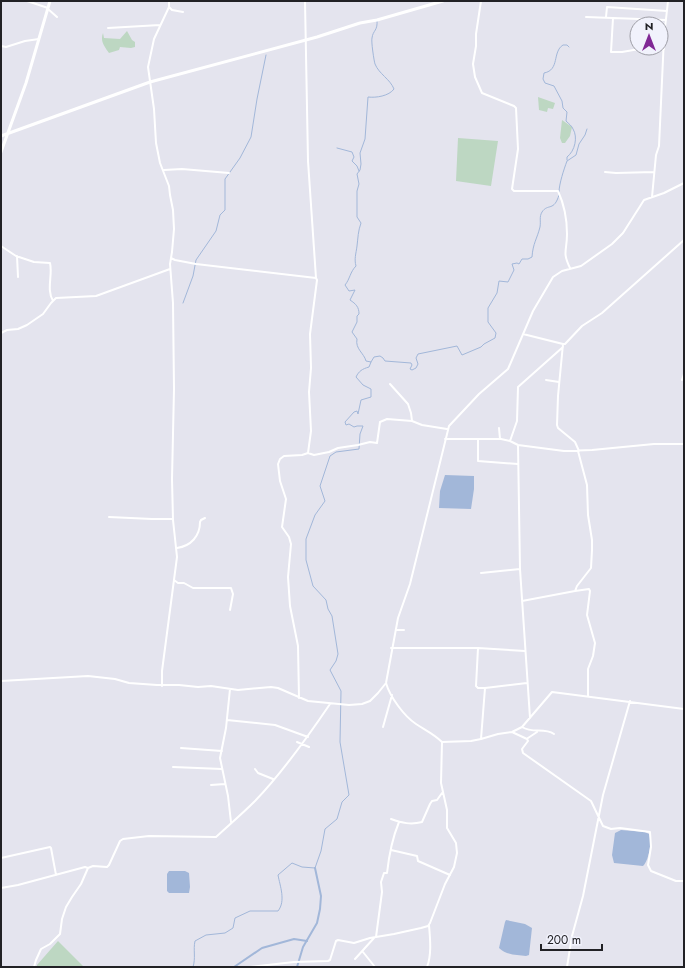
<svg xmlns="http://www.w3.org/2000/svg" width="685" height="968" viewBox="0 0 685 968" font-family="Jost,sans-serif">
<rect width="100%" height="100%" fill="#e4e4ee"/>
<path fill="#bdd7c2" d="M 127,31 L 132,40 L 135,42 L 135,47 L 131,48 L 120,47 L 119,50 L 109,53 C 104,46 100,41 103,33 L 104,38 L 120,39 Z
M 538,97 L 555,103 L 553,109 L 548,108 L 547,112 L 539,110 Z
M 562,120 L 572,127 L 570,136 L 565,143 L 562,143 L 560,138 Z
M 458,138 L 498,141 L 491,186 L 456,181 Z
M 58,941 L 84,967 L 37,967 L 37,965 Z"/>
<path fill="#a2b7d9" d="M 445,475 L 474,476 L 474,489 L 471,509 L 439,508 L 440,491 Z
M 621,830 L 645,832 L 649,834 C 652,842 649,860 643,866 L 614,863 L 612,855 L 615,833 Z
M 169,871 L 185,871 L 189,873 L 190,887 L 189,893 L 169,893 L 167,891 L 167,874 Z
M 506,920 L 525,924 L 532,928 L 529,955 L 526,956 C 517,955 506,955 499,948 L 505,922 Z"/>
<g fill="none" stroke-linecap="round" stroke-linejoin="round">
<path stroke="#a2b7d9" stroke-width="1" d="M 337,148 L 352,152 L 354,157 L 352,161 L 357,166 L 359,171
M 567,160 L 567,157 C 575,151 578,137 573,129 C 572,126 569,124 566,121 L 567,112 L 563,108 L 562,101 L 554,86 L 545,83 L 543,79 L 544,73 C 560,70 552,52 563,45 L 567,45 L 569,47
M 559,192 C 559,184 564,169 567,161 L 576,155 L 579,144 L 585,135 L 587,129
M 183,303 L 193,276 L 196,260 L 216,231 L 220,215 L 225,210 L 225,179 L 240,158 L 251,137 L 257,99 L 266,55
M 371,362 L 374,357 L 380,356 L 383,358 L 385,361 L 411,363 L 412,365 L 410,369 L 412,370 L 416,368 L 418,364 L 416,358 L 418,354 L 457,346 L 462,355 L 481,347 L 484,344 L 495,338 L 496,333 L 488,322 L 488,308 L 497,293 L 499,281 L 508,282 L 514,270 L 512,264 L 517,263 L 519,264 L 522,259 L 528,259 L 532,257 C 533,243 537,239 540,227 C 541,221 539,217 542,212 C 548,203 554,212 559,195
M 193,967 C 196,958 193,950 195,941 L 206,935 L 225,933 L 233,928 L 235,918 L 250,911 L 278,911 C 286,901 280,886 278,875 L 292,863 L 302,867 L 315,868 L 321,851 L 325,829 L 337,819 L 342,802 L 349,795 L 340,742 L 341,691 L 330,670 L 336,661 L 338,654 L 332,616 L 328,609 L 326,600 L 313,586 L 306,560 L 306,539 L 315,515 L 325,501 L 320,486 L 330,456 L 336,452 L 359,449 L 360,434 L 363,426 L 357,426 L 354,427 L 349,424 L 346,425 L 345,422 L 354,412 L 357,411 L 358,414 L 361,400 L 371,397 L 371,389 L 363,385 L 356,377 C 359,371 362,369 369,367 L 371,362 L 366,361 C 364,353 355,349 357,339 L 352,332 L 357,322 L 357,316 L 359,314 C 359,307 356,304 350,300 L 355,290 L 349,291 L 345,285 C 350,279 350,272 356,266 C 354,259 356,254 357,246 C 358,238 358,231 361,223 L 357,217 L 357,191 L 359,184 L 357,174 L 360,170 L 361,164 L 360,153 L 365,139 L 368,97 C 376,98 389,96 394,89 C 390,79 379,74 375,64 C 374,61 371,41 372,38 C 373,30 378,31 377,20"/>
<path stroke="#a2b7d9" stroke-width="2" d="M 234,967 L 262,948 L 294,939 L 307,941
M 297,967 L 303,947 L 317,923 L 320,909 L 321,896 L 315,868"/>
<path stroke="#fff" stroke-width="2" d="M 27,1 L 48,8
M 305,1 L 308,161 L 316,278
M 481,1 L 476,34 L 476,46 L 473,64 L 475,77 L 482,93 L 514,106 L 516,108 L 518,149 L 512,189 L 514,191 L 558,191 C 564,204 567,219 567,234 C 567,251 562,252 570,268
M 169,7 L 172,10 L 183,12
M 48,9 L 57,17
M 586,17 L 666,20
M 606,17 L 607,7 L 667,11
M 613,18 L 611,52 L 622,52 L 645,48 L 664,49
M 108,28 L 160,25
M 1,46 L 6,47 L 25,41 L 39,39
M 164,170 L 182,169 L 229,173
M 605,172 L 616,173 L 654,172
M 652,197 L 656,155 L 659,146 L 664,37 L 668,1
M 1,246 L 16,256 L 34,262 L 50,263 C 53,275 46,289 53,301
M 17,256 L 18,277
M 171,258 L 175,260 L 196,264 L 316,278 L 317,280 L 310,334 L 311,368 L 309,392 L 311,431 L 308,453
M 1,333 L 7,330 L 18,329 L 27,325 L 43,314 L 51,303 L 56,298 L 96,296 L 170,269
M 523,334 L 563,344 L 558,396 L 557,425 L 558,428 L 575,442 L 579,451
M 563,344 L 565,344 L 582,326 L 602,313 L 684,240
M 546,380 L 559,382
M 682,380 L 684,374
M 390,384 L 408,404 L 411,413 L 412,421
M 499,428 L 500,439
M 445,439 L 501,439 L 510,441 L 518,445 L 564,451 L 592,450 L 654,444 L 684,444
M 478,439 L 478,461 L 518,464
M 510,441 L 517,421 L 518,387 L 563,347
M 518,445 L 520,569 L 530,718
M 578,451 L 587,485 L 588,515 L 592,540 L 592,550 L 591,568 L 577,586 L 575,591 L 589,589 L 590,591 L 587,615 L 595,643 L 593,656 L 588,669 L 588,696
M 109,517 L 152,519 L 173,519
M 177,548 C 191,546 200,536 200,522 L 201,520 L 205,518
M 481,573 L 520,569
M 174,580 L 178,583 L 184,583 L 193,588 L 231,588 L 233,594 L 230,610
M 522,601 L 575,591
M 396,630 L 404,630
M 391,648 L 478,648 L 476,686 L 478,688 L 485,688
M 478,648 L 525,651
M 1,681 L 88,676 L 115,679 L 129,683 L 157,685 L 179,685 L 198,687 L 211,686 L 238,690 L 271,687 L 278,688 L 308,701 L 349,705 L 362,704 L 370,701 L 378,693 L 386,683 L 398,618 L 410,584 L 449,426 L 479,394 L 508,369 L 533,311 L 553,277 L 562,271 L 581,266 L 612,244 L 623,233 L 644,200 L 664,193 L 684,183
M 162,686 L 162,671 L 177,557 L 173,520 L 172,479 L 174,389 L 173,303 L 170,264 L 172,252 L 174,229 L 173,210 L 170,195 L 169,186 L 160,163 L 156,143 L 154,109 L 148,67 L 154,39 L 169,7 L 169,1
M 230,689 L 226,728 L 220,758 L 228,796 L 231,822
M 299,698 L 298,646 L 290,606 L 288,577 L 291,544 L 289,537 L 282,527 L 286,499 L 280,481 L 278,464 L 280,459 L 284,456 L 302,455 L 308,453 L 314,455 L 329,452 L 338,448 L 358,445 L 370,442 L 377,443 L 380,422 L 387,419 L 412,421 L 422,425 L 447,429
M 227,720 L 275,725 L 308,737
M 383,727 L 392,695
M 522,727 C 533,734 544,727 554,734
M 512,732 L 527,739 L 528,741 L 522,749 L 523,753 L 591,801 L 603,826 L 611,829 L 620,828 L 650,832 L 651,847 L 648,865 L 651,871 L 676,881 L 684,881
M 528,738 L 537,732
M 481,739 L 485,688 L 527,683
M 297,742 L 309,747
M 442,742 L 471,741 L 481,739 L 498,734 L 512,732 L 522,727 L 552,692 L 684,709
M 181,748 L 222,751
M 173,767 L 222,769
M 255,769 L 258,773 L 273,779
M 211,785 L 225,784
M 391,819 C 402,823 411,825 422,822 L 430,804 L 432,801 L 437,800 L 442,793
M 391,850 L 417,856 L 418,861 L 450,875
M 1,858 L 50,847 L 51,848 L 56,875
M 1,888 L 18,885 L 85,867 L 88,868 L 93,866 L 107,867 L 109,865 L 120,841 L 123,839 L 149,836 L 216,837 C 229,825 242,814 255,801 C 283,772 307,738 330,704
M 376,937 L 382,892 L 381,882 L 384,873 L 387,873 C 389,855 392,839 399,822
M 363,952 L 375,967
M 355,959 L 374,938
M 34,967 L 36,960 L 41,949 L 50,944 L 60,934 L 62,919 L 66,907 L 72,897 L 81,884 L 88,868
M 250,967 L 294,962 L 328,961 L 330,960 L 336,941 L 338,940 L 354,943 L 370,938 L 394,934 L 421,928 L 428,926 L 430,923 L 445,884 L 454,867 L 457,853 L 456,843 L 447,828 L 447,810 L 441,783 L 442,742 C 434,734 425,730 416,724 C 404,716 390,697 386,683
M 427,967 C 432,954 430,938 429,925
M 567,967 L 572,936 L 583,896 L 603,795 L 630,701"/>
<path stroke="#fff" stroke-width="3" d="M 1,136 L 150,82 L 317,37 L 360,23 L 377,20 L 443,1
M 1,152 L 26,83 L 50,1"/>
</g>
<rect width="685" height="968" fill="none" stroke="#212125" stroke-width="4"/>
<g transform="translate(649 36)"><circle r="19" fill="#f1f2fc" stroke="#9e9ea6"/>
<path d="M0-3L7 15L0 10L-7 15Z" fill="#802895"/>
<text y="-6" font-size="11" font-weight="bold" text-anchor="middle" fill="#212125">N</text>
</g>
<path d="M541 944v6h61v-6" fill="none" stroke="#212125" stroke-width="2"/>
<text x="547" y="944" font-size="12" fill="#212125" stroke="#f1f2fc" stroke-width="3" paint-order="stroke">200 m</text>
</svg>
